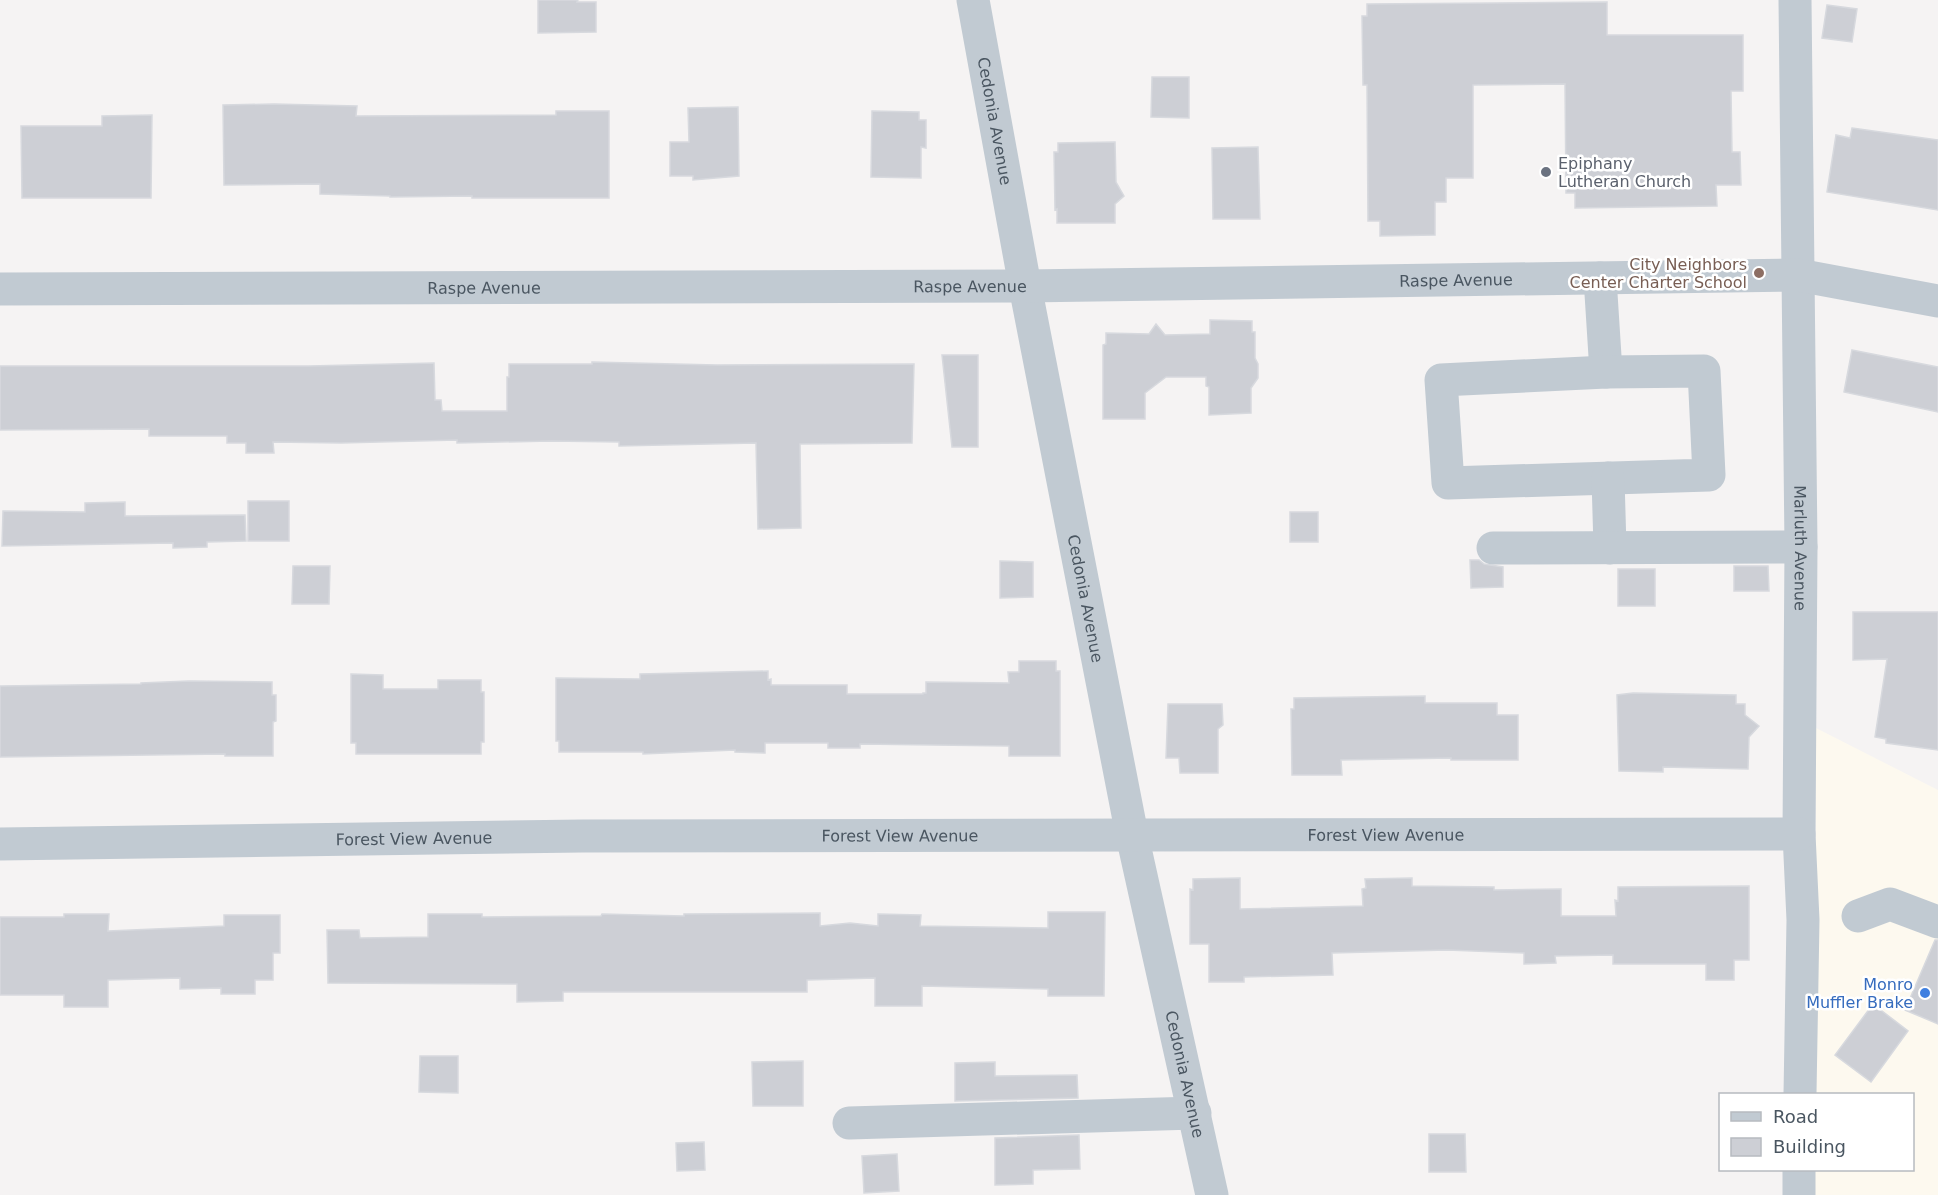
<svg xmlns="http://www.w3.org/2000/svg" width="1938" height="1195" viewBox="0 0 1938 1195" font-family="'DejaVu Sans',sans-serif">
<rect width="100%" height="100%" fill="#f5f3f3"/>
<path fill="#fdf9ef" d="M 1816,728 L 1938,790 L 1938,1195 L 1815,1195 L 1815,1170 L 1912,1170 L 1912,1094 L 1815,1094 Z"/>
<path fill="#cdcfd5" stroke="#d7d9de" stroke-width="1.5" d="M 538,0 L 578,0 L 577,2 L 596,2 L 596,32 L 538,33 Z
M 1607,2 L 1607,35 L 1743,35 L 1743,91 L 1731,91 L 1732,152 L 1740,152 L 1741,185 L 1716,185 L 1717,206 L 1575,208 L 1575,193 L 1566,193 L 1565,84 L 1473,85 L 1473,178 L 1446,178 L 1446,202 L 1435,202 L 1435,235 L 1380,236 L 1380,221 L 1368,221 L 1367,85 L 1363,85 L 1362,16 L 1367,16 L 1367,4 Z
M 1827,5 L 1857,9 L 1852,42 L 1822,38 Z
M 1152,77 L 1189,77 L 1189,118 L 1151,117 Z
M 274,104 L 357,106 L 356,116 L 556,115 L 556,111 L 609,111 L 609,198 L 472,198 L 472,196 L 390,197 L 390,196 L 320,194 L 320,184 L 224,185 L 223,105 Z
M 738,107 L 739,176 L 693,180 L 693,176 L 670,176 L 670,142 L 689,142 L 688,108 Z
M 872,111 L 919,112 L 919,120 L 926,120 L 926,148 L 921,147 L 921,178 L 871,177 Z
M 152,115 L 151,198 L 22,198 L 21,126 L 102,126 L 102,116 Z
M 1852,128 L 1938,140 L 1938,210 L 1827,192 L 1836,135 L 1850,138 Z
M 1115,142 L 1116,182 L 1124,196 L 1115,204 L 1115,223 L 1057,223 L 1057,209 L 1055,210 L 1054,152 L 1058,152 L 1058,143 Z
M 1258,147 L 1260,219 L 1213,219 L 1212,148 Z
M 1210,320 L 1252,321 L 1252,332 L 1255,332 L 1255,358 L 1258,364 L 1258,378 L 1251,388 L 1251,413 L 1209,415 L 1209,387 L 1206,386 L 1206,377 L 1166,377 L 1145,393 L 1145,419 L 1103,419 L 1103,345 L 1106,344 L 1106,333 L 1149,334 L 1156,324 L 1165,335 L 1210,334 Z
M 1852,350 L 1938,367 L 1938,412 L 1844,392 Z
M 942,355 L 978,355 L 978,447 L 952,447 Z
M 592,362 L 717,365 L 914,364 L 912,443 L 800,444 L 801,528 L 758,529 L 756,443 L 619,446 L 619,442 L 551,441 L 457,443 L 457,440 L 341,443 L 273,442 L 274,453 L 246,453 L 246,443 L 227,443 L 227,436 L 149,436 L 149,429 L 0,430 L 0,366 L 309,366 L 434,363 L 435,400 L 441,400 L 442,411 L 507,411 L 507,377 L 509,377 L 509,364 L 592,364 Z
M 248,501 L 289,501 L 289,541 L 248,541 Z
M 125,502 L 125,516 L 245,515 L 246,541 L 207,542 L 207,547 L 173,548 L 173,543 L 2,546 L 3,511 L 85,512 L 85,503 Z
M 1290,512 L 1318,512 L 1318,542 L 1290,542 Z
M 1470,560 L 1479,560 L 1484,564 L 1503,567 L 1503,587 L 1471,588 Z
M 1000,561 L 1033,562 L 1033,597 L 1000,598 Z
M 293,566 L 330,566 L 329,604 L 292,604 Z
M 1734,566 L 1768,566 L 1769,591 L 1734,591 Z
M 1618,569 L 1655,569 L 1655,606 L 1618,606 Z
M 1853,612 L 1938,612 L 1938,750 L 1886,743 L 1886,739 L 1875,737 L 1887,659 L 1853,660 Z
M 1019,661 L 1056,661 L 1056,671 L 1060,671 L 1060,756 L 1009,756 L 1009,746 L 860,744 L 860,748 L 828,748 L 828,743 L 765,743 L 765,753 L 735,752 L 735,750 L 643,754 L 643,752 L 559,752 L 559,741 L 556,741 L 556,678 L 640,679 L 640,674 L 768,671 L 768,680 L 771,679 L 771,685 L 847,685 L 847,694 L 923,694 L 923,693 L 926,693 L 926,682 L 1009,683 L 1008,672 L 1019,672 Z
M 351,674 L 383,675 L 383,689 L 438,689 L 438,680 L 481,680 L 481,692 L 484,692 L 484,742 L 481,742 L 481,754 L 356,754 L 356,743 L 351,743 Z
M 189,681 L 272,682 L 272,695 L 276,695 L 276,721 L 273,722 L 273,756 L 225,756 L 225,754 L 0,757 L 0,686 L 141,684 L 141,683 Z
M 1633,693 L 1736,695 L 1736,704 L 1745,704 L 1745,715 L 1759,726 L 1749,737 L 1748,769 L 1663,767 L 1663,772 L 1619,771 L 1617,695 Z
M 1425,696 L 1425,703 L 1497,703 L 1497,715 L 1518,715 L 1518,760 L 1451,760 L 1451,758 L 1341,760 L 1342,775 L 1292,775 L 1291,709 L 1294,709 L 1294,698 Z
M 1168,704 L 1222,704 L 1223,725 L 1218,729 L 1218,773 L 1180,773 L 1179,758 L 1166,758 Z
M 1240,878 L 1240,909 L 1363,906 L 1362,889 L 1366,888 L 1365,879 L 1412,878 L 1412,886 L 1494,887 L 1494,890 L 1561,889 L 1561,916 L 1616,916 L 1615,900 L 1618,901 L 1618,887 L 1749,886 L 1749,960 L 1734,960 L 1734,980 L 1706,980 L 1706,964 L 1613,964 L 1613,955 L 1555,956 L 1556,963 L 1524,964 L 1524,953 L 1447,950 L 1332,953 L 1333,975 L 1244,977 L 1244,982 L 1209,982 L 1209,944 L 1190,944 L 1190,889 L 1193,890 L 1193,879 Z
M 1048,912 L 1105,912 L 1104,996 L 1048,996 L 1048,989 L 922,986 L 922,1006 L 875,1006 L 875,978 L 807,980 L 807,992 L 563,992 L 563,1001 L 517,1002 L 517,984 L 328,983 L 327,930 L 359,930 L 360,938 L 428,937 L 428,914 L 482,914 L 482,917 L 601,916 L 602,914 L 684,916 L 684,914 L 820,913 L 820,926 L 850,923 L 878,926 L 878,914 L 921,915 L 920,926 L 1048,928 Z
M 64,914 L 109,914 L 108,931 L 224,926 L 224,915 L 280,915 L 280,953 L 273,953 L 273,980 L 255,980 L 255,994 L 221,994 L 221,988 L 180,989 L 180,978 L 108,980 L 108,1007 L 64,1007 L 64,995 L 0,995 L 0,917 L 64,917 Z
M 1935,940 L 1938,940 L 1938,1024 L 1905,1010 Z
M 1873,1004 L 1908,1031 L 1871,1082 L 1835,1055 Z
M 420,1056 L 458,1056 L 458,1093 L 419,1092 Z
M 803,1061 L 803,1106 L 753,1106 L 752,1062 Z
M 995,1062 L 995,1076 L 1077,1075 L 1078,1098 L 955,1101 L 955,1063 Z
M 1429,1134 L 1465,1134 L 1466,1172 L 1429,1172 Z
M 1079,1135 L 1080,1169 L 1033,1170 L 1033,1184 L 995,1185 L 995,1138 Z
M 704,1142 L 705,1170 L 677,1171 L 676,1143 Z
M 897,1154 L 899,1191 L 864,1193 L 862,1156 Z"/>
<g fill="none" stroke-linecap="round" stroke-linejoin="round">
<g stroke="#c1cad2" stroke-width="33">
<path id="s1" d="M 973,0 L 1025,286 L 1132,835 L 1212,1195"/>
<path id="s2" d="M 1795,0 L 1801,547 L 1799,834 L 1803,920 L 1800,1094"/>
<path d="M 1600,278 L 1606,372"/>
<path id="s3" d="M 0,289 L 1025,286 L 1798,275 L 1938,301"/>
<path d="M 1704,371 L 1709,475 L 1448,483 L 1441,380 L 1606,372 Z"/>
<path d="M 1608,478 L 1610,548"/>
<path d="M 1493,548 L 1801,547"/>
<path id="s4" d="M 0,844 L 582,836 L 1799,834"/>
<path d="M 1858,916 L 1890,904 L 1938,922"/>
<path d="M 849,1123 L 1195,1113"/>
<path d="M 1799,1195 L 1799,1170"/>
</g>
</g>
<circle fill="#6b7280" stroke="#fff" stroke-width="2" cx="1546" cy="172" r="6"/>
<circle fill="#8d6e63" stroke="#fff" stroke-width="2" cx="1759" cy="273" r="6"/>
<circle fill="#3f7fe0" stroke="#fff" stroke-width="2" cx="1925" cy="993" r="6"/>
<g text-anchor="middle" stroke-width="5" stroke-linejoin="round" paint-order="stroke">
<g font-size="16" fill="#4a5661" stroke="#fff">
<text dy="6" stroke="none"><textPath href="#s1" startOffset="123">Cedonia Avenue</textPath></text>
<text dy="6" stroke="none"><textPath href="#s3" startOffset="1456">Raspe Avenue</textPath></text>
<text dy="6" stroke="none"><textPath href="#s3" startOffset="970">Raspe Avenue</textPath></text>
<text dy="6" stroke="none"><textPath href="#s3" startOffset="484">Raspe Avenue</textPath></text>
<text dy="6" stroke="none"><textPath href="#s2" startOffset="548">Marluth Avenue</textPath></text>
<text dy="6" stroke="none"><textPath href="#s1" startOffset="609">Cedonia Avenue</textPath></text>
<text dy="6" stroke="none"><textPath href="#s4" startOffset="900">Forest View Avenue</textPath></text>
<text dy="6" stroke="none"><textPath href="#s4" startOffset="1386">Forest View Avenue</textPath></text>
<text dy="6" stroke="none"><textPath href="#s4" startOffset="414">Forest View Avenue</textPath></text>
<text dy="6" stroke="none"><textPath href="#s1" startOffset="1095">Cedonia Avenue</textPath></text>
</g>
<g font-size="16" fill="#5b616d" stroke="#fff" text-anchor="start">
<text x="1558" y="169">Epiphany<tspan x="1558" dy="18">Lutheran Church</tspan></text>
</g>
<g font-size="16" fill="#785e54" stroke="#fff" text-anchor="end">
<text x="1747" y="270">City Neighbors<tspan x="1747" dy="18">Center Charter School</tspan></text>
</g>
<g font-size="16" fill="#366cbe" stroke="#fff" text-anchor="end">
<text x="1913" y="990">Monro<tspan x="1913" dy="18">Muffler Brake</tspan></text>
</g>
</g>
<rect x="1719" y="1093" width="195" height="78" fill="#ffffff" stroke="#b7bbc0" stroke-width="1.5"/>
<rect x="1731" y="1112" width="30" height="9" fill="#c1cad2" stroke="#b7bbc0" stroke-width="1.5"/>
<text x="1773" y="1123" font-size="18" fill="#4a5661">Road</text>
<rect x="1731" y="1138" width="30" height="18" fill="#cdcfd5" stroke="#b7bbc0" stroke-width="1.5"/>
<text x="1773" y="1153" font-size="18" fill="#4a5661">Building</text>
</svg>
